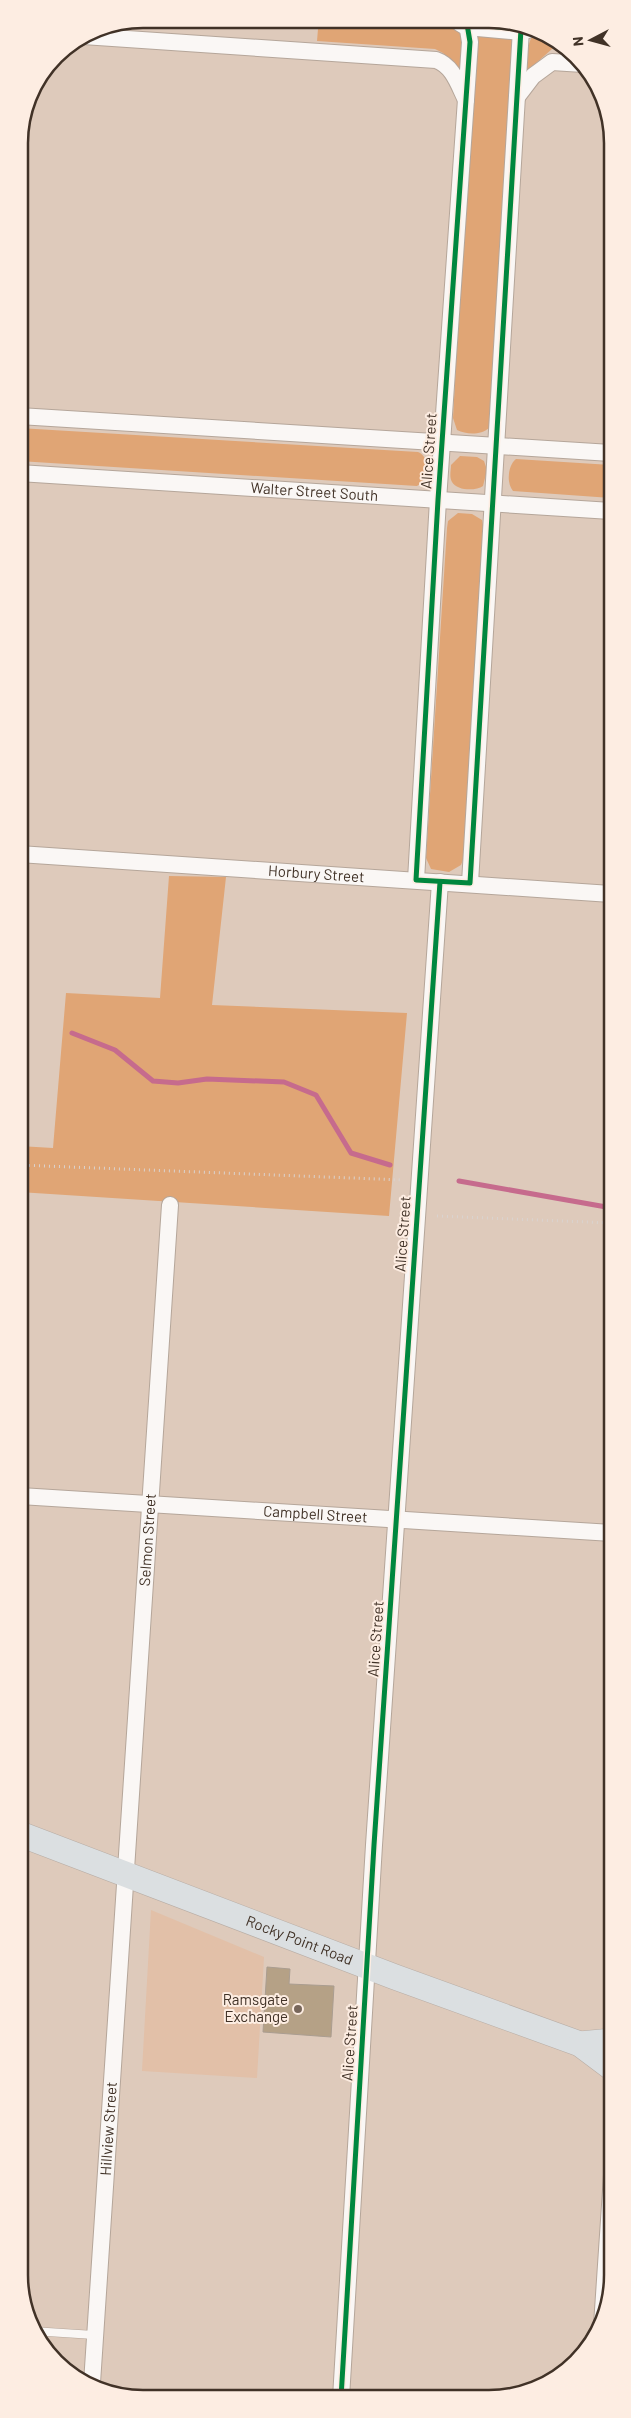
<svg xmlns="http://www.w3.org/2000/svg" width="631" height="2418" viewBox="0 0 631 2418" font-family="Barlow,sans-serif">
<rect width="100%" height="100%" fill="#decabb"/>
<path fill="#e2c0a8" d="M 151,1910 L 264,1957 L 257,2078 L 142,2071 Z"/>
<path fill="#e0a575" d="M 156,19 L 449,21 C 470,40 463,51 461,78 L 443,53 L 435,49 L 317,41 L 318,29 Z
M 536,30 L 550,35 L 568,50 L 552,49 L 526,72 C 527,57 526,43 536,30 Z
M 474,34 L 515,37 L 489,428 C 481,435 467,435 457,430 L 453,418 Z
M 19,428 L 418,452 C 431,457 429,480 417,486 L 19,461 Z
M 460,456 L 477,457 L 484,461 L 487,470 L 483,486 C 476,491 457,491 452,482 C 449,477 451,470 451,465 Z
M 516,459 L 611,465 L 611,498 L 513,491 C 506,483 508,465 516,459 Z
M 458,513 L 472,514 L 482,520 L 483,525 L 464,857 L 461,865 L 449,872 L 431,869 L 426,858 L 447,528 L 448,521 Z
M 169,876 L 226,877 L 212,1005 L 407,1013 L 389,1216 L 19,1192 L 19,1146 L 53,1148 L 66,993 L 160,998 Z"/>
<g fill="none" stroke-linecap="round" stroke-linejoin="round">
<path stroke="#c66b8d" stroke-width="5" d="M 72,1033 L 115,1050 L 153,1081 L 178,1083 L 207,1079 L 284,1082 L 316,1095 L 351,1153 L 390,1165
M 459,1181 L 612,1208"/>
</g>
<path fill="#b5a186" stroke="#aa9d90" d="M 267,1967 L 290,1969 L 289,1984 L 334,1986 L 331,2037 L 263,2032 Z"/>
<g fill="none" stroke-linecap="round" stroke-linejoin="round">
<defs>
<path id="service" d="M 32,2331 L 94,2335"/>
<g id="minor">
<path d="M 83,36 L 436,60 C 453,66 458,84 466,100"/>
<path d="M 517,97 L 533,76 L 552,62 L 583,64"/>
<path d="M 19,416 L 611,453"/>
<path id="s1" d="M 19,473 L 611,511"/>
<path id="s2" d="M 19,854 L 611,894"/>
<path d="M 416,880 L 438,500 L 470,42 L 467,24"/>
<path d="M 470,883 L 521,29"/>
<path id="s3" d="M 20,1496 L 612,1533"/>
<path d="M 602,2325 L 612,2175"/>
<path id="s4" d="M 92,2383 L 170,1205"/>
<path d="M 341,2398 L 374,1845 L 440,882"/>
</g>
<path id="secondary" d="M 462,21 L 467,24 L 521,29 L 527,27"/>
<g id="primary">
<path id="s5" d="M 20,1834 L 395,1977 L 580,2044 L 612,2068"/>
<path d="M 580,2044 L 612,2041"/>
</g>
</defs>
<use href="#service" stroke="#b5a69a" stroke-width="9"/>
<use href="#minor" stroke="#b5a69a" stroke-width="18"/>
<use href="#secondary" stroke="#b5a69a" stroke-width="24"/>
<use href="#primary" stroke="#b8ada5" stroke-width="26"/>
<path stroke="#dad3cf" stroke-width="3" stroke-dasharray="1 4" stroke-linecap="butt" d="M 19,1165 L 403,1180
M 437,1216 L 612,1223"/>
<use href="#service" stroke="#faf7f5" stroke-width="8"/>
<use href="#minor" stroke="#faf7f5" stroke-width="16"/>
<use href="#secondary" stroke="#faf7f5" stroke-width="22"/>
<use href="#primary" stroke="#dbdfe1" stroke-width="25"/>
<defs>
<path id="cycleway" d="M 462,21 L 467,24 L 521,29 L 527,27
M 467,24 L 470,42 L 438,500 L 416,880 L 470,883 L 521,29
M 341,2398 L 374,1845 L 440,882"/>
</defs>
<use href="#cycleway" stroke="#fdede2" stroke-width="8"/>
<use href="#cycleway" stroke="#00873e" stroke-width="5"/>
</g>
<circle fill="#78675b" stroke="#fdede2" stroke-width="2" cx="298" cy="2009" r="5"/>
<g text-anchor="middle" stroke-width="4" stroke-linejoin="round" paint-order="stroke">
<g font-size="15" fill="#413227" stroke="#fdede2">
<text transform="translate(429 451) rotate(-86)" y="5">Alice Street</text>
<text dy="5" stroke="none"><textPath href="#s1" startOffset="296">Walter Street South</textPath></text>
<text dy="5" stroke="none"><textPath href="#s2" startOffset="298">Horbury Street</textPath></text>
<text transform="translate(403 1234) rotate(-86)" y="5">Alice Street</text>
<text dy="5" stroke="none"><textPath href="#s3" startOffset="296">Campbell Street</textPath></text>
<text dy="5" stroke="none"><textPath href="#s4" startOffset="845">Selmon Street</textPath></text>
<text transform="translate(376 1639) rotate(-86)" y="5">Alice Street</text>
<text dy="5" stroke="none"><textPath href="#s5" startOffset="299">Rocky Point Road</textPath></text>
<text transform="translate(350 2043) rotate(-86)" y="5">Alice Street</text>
<text dy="5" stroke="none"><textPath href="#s4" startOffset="255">Hillview Street</textPath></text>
</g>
<g font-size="15" fill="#413227" stroke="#fdede2" text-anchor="end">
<text x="288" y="2005">Ramsgate<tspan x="288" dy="17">Exchange</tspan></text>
</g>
</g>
<path d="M0 0H631V2418H0ZM143 28H489A115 115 0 0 1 604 143V2275A115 115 0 0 1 489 2390H143A115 115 0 0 1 28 2275V143A115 115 0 0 1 143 28Z" fill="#fdede2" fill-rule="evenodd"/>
<path fill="none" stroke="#413227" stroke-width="2.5" d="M143 28H489A115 115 0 0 1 604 143V2275A115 115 0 0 1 489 2390H143A115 115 0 0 1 28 2275V143A115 115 0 0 1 143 28Z"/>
<g transform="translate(591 40) rotate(264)" stroke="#fdede2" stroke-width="4" paint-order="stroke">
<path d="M0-4L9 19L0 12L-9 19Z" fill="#413227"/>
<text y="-8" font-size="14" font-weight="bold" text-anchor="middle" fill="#413227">N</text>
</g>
</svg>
